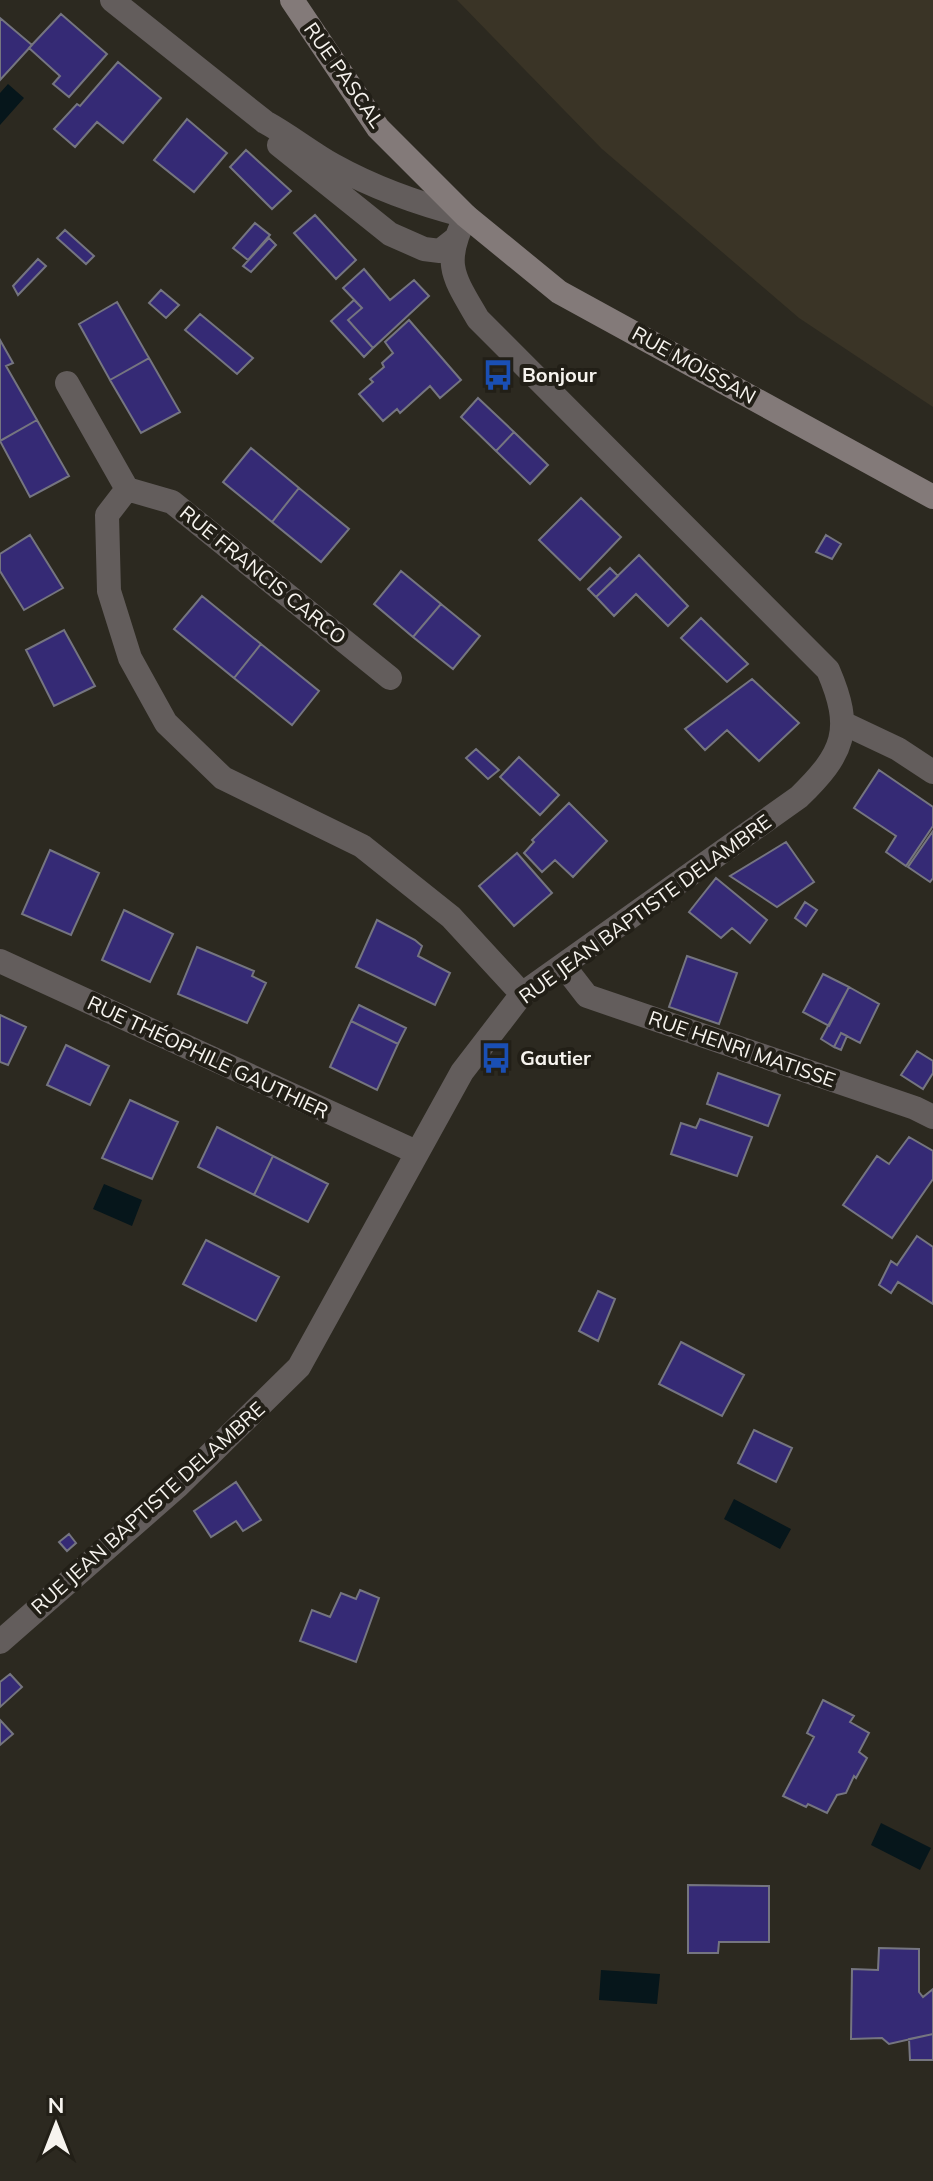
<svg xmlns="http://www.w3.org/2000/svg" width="933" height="2181" viewBox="0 0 933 2181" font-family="Mulish,sans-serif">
<rect width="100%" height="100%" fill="#2c2920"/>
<path fill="#3a3426" d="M 457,0 L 933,0 L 933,407 L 799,318 L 602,149 Z"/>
<path fill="#06161b" d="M 8,84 L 24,98 L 0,125 L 0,93 Z
M 104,1184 L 142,1200 L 132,1226 L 93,1209 Z
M 734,1499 L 791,1529 L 780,1549 L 724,1519 Z
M 881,1823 L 931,1848 L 920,1870 L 871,1845 Z
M 601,1970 L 660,1974 L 657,2004 L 599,2000 Z"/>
<path fill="#352a75" stroke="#757580" stroke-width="2" d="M 61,14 L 107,54 L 69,97 L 53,84 L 60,76 L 29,48 Z
M 0,18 L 32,45 L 0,80 Z
M 118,62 L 161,98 L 123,143 L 97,122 L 75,147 L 54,129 L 77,104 L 80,106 Z
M 187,119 L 227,153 L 194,192 L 154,160 Z
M 246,150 L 291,191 L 272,209 L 230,167 Z
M 315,215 L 356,260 L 336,279 L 294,233 Z
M 255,223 L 270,235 L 248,260 L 233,248 Z
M 65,230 L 94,256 L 86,264 L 57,238 Z
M 269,238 L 276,245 L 251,272 L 243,266 Z
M 38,259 L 46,266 L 18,295 L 13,286 Z
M 364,269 L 390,300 L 414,280 L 429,296 L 373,348 L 348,320 L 362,308 L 343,288 Z
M 161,290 L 179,305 L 166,318 L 149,303 Z
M 354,300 L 362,308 L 348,320 L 373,348 L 364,357 L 331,321 Z
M 117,302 L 149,358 L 110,380 L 79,324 Z
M 200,314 L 253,358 L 237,374 L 185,330 Z
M 409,320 L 461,380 L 440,398 L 430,386 L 400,413 L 397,409 L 383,421 L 359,394 L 373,382 L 370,379 L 384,367 L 382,363 L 393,353 L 385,342 Z
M 0,340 L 13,363 L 6,366 L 37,420 L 0,441 Z
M 149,358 L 180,412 L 141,433 L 110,380 Z
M 478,398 L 514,432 L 496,451 L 461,417 Z
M 37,420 L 69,476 L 30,497 L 0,441 Z
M 514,432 L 548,465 L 530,484 L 496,451 Z
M 251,448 L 299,488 L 272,522 L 223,482 Z
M 299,488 L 349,529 L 321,562 L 272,522 Z
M 581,498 L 621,537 L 580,580 L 539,540 Z
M 30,535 L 63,588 L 24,610 L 0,571 L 0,554 Z
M 826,535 L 841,544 L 832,559 L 816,552 Z
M 639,555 L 688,606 L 668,626 L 636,594 L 614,616 L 596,597 Z
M 610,568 L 618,576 L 596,597 L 588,589 Z
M 401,571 L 441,604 L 413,637 L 374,604 Z
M 202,596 L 261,644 L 234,678 L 174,629 Z
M 441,604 L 480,636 L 453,669 L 413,637 Z
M 701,618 L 748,664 L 727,682 L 681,638 Z
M 64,630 L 95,686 L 54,706 L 26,650 Z
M 261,644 L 319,691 L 292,725 L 234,678 Z
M 752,679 L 799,723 L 759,761 L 727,730 L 705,750 L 685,729 Z
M 476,749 L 499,770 L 488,779 L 466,758 Z
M 519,757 L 559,795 L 540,815 L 500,777 Z
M 879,770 L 933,807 L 933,826 L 906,866 L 886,852 L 896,836 L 854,808 Z
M 569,803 L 607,841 L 573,877 L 555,860 L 542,872 L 524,853 L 534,842 L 532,840 Z
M 933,831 L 933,878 L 930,882 L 908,867 Z
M 786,842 L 814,882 L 777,907 L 730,876 Z
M 50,850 L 99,873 L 71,935 L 22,914 Z
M 517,853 L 552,893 L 514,926 L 479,886 Z
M 716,878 L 767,920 L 750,943 L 732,928 L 721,938 L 689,912 Z
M 805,902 L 817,910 L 806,926 L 795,918 Z
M 124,910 L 173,934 L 150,982 L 102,960 Z
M 377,920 L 415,940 L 422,946 L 418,956 L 450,973 L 435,1005 L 356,967 Z
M 197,947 L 254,971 L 252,976 L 266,983 L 247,1023 L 178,994 Z
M 687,956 L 737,973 L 719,1024 L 669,1007 Z
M 823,974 L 849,987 L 829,1026 L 803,1012 Z
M 849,987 L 879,1004 L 860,1043 L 841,1033 L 834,1047 L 821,1039 Z
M 359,1005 L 406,1028 L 398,1044 L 351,1021 Z
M 0,1015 L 26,1027 L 8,1065 L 0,1062 Z
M 351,1021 L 398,1044 L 377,1090 L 330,1067 Z
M 841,1033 L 847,1036 L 841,1050 L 834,1047 Z
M 66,1045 L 109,1066 L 90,1105 L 47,1085 Z
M 917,1051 L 933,1061 L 933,1073 L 923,1089 L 901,1075 Z
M 718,1073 L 780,1095 L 768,1126 L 707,1104 Z
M 130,1100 L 178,1122 L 152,1179 L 102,1158 Z
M 700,1119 L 752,1137 L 737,1176 L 671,1154 L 681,1123 L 696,1128 Z
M 217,1127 L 273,1156 L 254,1195 L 198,1167 Z
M 909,1137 L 933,1151 L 933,1179 L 892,1238 L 843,1205 L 877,1156 L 889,1164 Z
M 273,1156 L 328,1184 L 308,1222 L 254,1195 Z
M 917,1236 L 933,1247 L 933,1304 L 898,1282 L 891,1293 L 879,1285 L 891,1261 L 897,1265 Z
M 206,1240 L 279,1277 L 256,1321 L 183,1284 Z
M 598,1291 L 615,1299 L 598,1341 L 579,1331 Z
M 681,1342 L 744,1375 L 722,1416 L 659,1384 Z
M 754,1430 L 792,1448 L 776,1482 L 738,1463 Z
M 236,1482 L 261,1520 L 243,1531 L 236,1521 L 211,1537 L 194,1511 Z
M 69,1534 L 76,1543 L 67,1551 L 59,1542 Z
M 360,1590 L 379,1598 L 356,1662 L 300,1641 L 312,1610 L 330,1617 L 341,1593 L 356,1599 Z
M 10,1674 L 22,1687 L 0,1707 L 0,1682 Z
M 823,1700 L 854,1716 L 850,1722 L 869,1733 L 859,1752 L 867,1758 L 856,1778 L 854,1776 L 846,1793 L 837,1795 L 827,1813 L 808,1804 L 806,1807 L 783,1796 L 814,1737 L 807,1733 Z
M 0,1720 L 13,1734 L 0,1745 Z
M 688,1885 L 769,1886 L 769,1942 L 719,1942 L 718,1953 L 688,1953 Z
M 879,1948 L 919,1949 L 919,1992 L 923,1997 L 933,1989 L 933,2034 L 889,2044 L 882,2038 L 851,2039 L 852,1969 L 878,1970 Z
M 933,2034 L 933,2060 L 910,2060 L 909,2039 Z"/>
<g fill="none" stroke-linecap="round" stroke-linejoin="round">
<path stroke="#635d5c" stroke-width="24" d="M 279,145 L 390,234 L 424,249 L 440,251 L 454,240
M 67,383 L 127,489 L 107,515 L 109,591 L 130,658 L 166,723 L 223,778 L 362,846 L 451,917 L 522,994
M 127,489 L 172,502 L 390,678
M 843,723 L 898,749 L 933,772
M 0,961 L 416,1152
M 563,965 L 587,996 L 915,1108 L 933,1117
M 0,1642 L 178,1486 L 299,1367 L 462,1072 L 522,994 L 799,797 C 844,753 854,730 828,670 L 478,319 C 453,276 442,264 466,216 C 419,204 376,189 333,165 C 310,152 289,135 265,122 L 112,0"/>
<path stroke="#837a79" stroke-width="24" d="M 292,0 L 378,128 L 466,216 L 559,292 L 933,497"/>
</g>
<defs>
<symbol id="bus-bare" viewBox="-9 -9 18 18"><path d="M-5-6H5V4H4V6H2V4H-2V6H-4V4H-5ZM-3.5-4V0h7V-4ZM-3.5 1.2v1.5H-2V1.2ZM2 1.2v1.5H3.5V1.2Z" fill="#1a4fb4" stroke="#221f17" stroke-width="2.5" paint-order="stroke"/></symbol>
</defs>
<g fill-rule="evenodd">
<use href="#bus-bare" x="476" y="353" width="44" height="44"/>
<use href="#bus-bare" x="474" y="1036" width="44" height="44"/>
</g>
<g text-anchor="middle" stroke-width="8" stroke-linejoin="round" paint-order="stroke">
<g font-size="20" fill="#f7f4ef" stroke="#221f17">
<text transform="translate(344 75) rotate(55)" y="7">RUE PASCAL</text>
<text transform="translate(694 365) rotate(29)" y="7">RUE MOISSAN</text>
<text transform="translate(263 575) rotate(39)" y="7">RUE FRANCIS CARCO</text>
<text transform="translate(645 909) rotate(-36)" y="7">RUE JEAN BAPTISTE DELAMBRE</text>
<text transform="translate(742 1049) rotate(19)" y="7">RUE HENRI MATISSE</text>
<text transform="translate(208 1057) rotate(25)" y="7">RUE THÉOPHILE GAUTHIER</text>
<text transform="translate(148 1508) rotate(-42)" y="7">RUE JEAN BAPTISTE DELAMBRE</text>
</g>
<g font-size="20" font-weight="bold" fill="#f7f4ef" stroke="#221f17" text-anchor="start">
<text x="522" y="382">Bonjour</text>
<text x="520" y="1065">Gautier</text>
</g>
</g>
<g transform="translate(56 2125)" stroke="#221f17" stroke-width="6" paint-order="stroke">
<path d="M0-6L14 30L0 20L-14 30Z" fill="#f7f4ef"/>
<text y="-12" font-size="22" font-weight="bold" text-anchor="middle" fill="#f7f4ef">N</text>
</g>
</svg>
